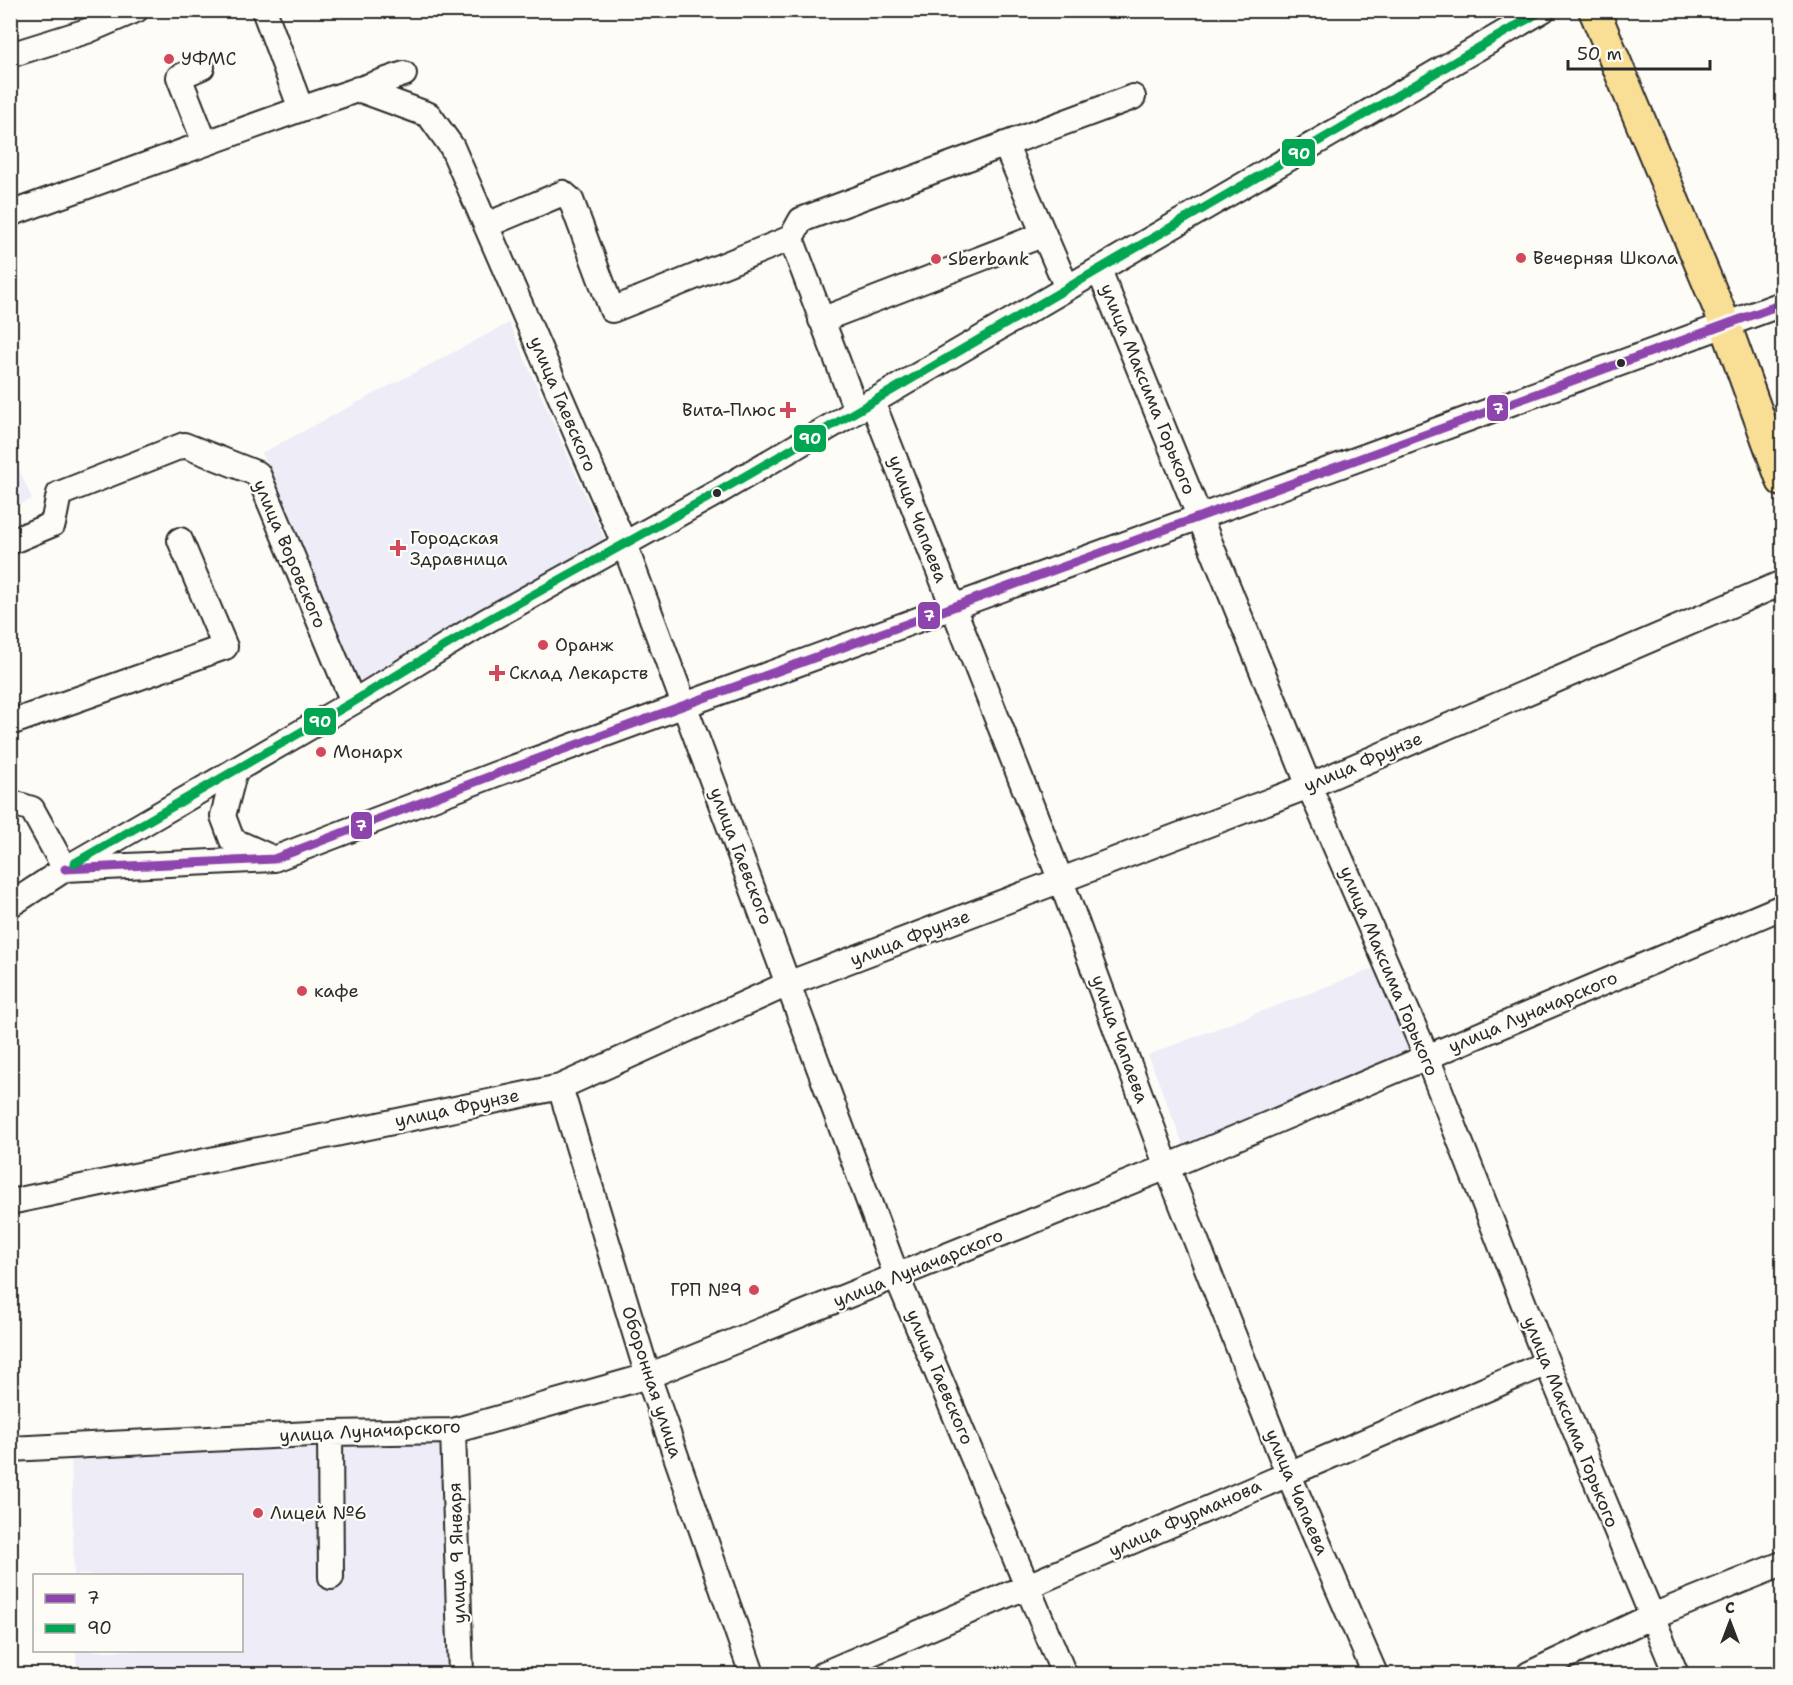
<svg xmlns="http://www.w3.org/2000/svg" width="1793" height="1685" viewBox="0 0 1793 1685" font-family="'Shantell Sans',sans-serif">
<rect width="100%" height="100%" fill="#fdfcf7"/>
<filter id="ink" filterUnits="userSpaceOnUse"><feTurbulence type="fractalNoise" baseFrequency=".0167" numOctaves="2"/><feDisplacementMap in="SourceGraphic" scale="12" xChannelSelector="R" yChannelSelector="G"/><feConvolveMatrix kernelMatrix="1 2 1 2 8 2 1 2 1" color-interpolation-filters="sRGB"/></filter>
<g filter="url(#ink)">
<path fill="#edecf7" d="M 509,323 L 605,540 L 354,685 L 262,453 Z
M 10,449 L 32,499 L 11,508 L 10,508 Z
M 1375,968 L 1412,1055 L 1185,1149 L 1148,1055 Z
M 441,1443 L 449,1674 L 77,1674 L 76,1651 L 242,1650 L 242,1576 L 74,1575 L 71,1451 Z"/>
<g fill="none" stroke-linecap="round" stroke-linejoin="round">
<defs>
<path id="minor" d="M 264,10 L 301,109
M 10,55 L 87,31 L 136,10
M 202,67 L 179,77 L 205,143
M 358,89 L 429,115 L 452,147 L 625,546 L 897,1277 L 1064,1674
M 1005,144 L 1067,288
M 10,214 L 301,109 L 404,74
M 487,225 L 563,193 L 571,200 L 612,310 L 791,238 L 801,220 L 1133,97
M 791,238 L 856,410
M 1099,270 L 1309,786 L 1427,1057 L 1547,1363 L 1676,1674
M 821,320 L 1042,235
M 872,401 L 1061,881 L 1167,1167 L 1288,1473 L 1375,1674
M 10,542 L 53,524 L 59,494 L 184,445 L 258,474 L 353,702
M 10,723 L 225,647 L 180,540
M 235,770 L 223,816 L 232,840 L 270,857
M 10,802 L 32,809 L 65,869
M 65,869 L 274,859 L 496,774 L 1782,304
M 10,905 L 65,869 L 353,702 L 486,621 L 718,492 L 1543,10
M 560,1087 L 648,1376 L 752,1674
M 10,1202 L 560,1087 L 790,983 L 1309,786 L 1782,583
M 453,1431 L 461,1674
M 330,1433 L 331,1577
M 10,1449 L 330,1433 L 453,1431 L 648,1376 L 1167,1167 L 1782,907
M 823,1674 L 1547,1363
M 1529,1674 L 1650,1617 L 1782,1564"/>
<path id="major" d="M 1594,10 L 1726,326 L 1782,481"/>
</defs>
<use href="#minor" stroke="#2b2b2b" stroke-width="28"/>
<use href="#major" stroke="#2b2b2b" stroke-width="34"/>
<use href="#minor" stroke="#fdfcf7" stroke-width="24"/>
<use href="#major" stroke="#f9df96" stroke-width="30"/>
<defs>
<path id="bus-1" d="M 65,869 L 274,859 L 496,774 L 1782,304"/>
<path id="bus-2" d="M 75,863 L 353,702 L 486,621 L 718,492 L 1543,10"/>
</defs>
<use href="#bus-1" stroke="#fdfcf7" stroke-width="14"/>
<use href="#bus-2" stroke="#fdfcf7" stroke-width="14"/>
<use href="#bus-1" stroke="#8e44ad" stroke-width="9"/>
<use href="#bus-2" stroke="#00a651" stroke-width="9"/>
</g>
</g>
<g fill="#d1495b" stroke="#fdfcf7" stroke-width="2">
<circle cx="169" cy="59" r="6"/>
<circle cx="1521" cy="258" r="6"/>
<circle cx="936" cy="259" r="6"/>
<path d="M785 401h6v6h6v6h-6v6h-6v-6h-6v-6h6z"/>
<path d="M395 539h6v6h6v6h-6v6h-6v-6h-6v-6h6z"/>
<circle cx="543" cy="645" r="6"/>
<path d="M494 664h6v6h6v6h-6v6h-6v-6h-6v-6h6z"/>
<circle cx="321" cy="752" r="6"/>
<circle cx="302" cy="991" r="6"/>
<circle cx="754" cy="1290" r="6"/>
<circle cx="258" cy="1513" r="6"/>
</g>
<g fill="#2b2b2b" stroke="#fdfcf7" stroke-width="2">
<circle cx="1621" cy="363" r="5"/>
<circle cx="717" cy="493" r="5"/>
</g>
<g text-anchor="middle" stroke-width="4.5" stroke-linejoin="round" paint-order="stroke">
<g font-size="18" fill="#2b2b2b" stroke="#fdfcf7" text-anchor="start">
<text x="181" y="65">УФМС</text>
<text x="1533" y="264">Вечерняя Школа</text>
<text x="948" y="265">Sberbank</text>
<text x="776" y="416" text-anchor="end">Вита-Плюс</text>
<text x="410" y="544">Городская<tspan x="410" dy="21">Здравница</tspan></text>
<text x="555" y="651">Оранж</text>
<text x="509" y="679">Склад Лекарств</text>
<text x="333" y="758">Монарх</text>
<text x="314" y="997">кафе</text>
<text x="742" y="1296" text-anchor="end">ГРП №9</text>
<text x="270" y="1519">Лицей №6</text>
</g>
<g font-size="18" fill="#2b2b2b" stroke="#fdfcf7">
<text transform="translate(1148 389) rotate(68)" y="6">улица Максима Горького</text>
<text transform="translate(563 404) rotate(67)" y="6">улица Гаевского</text>
<text transform="translate(918 519) rotate(69)" y="6">улица Чапаева</text>
<text transform="translate(290 554) rotate(67)" y="6">улица Воровского</text>
<text transform="translate(1363 762) rotate(-23)" y="6">улица Фрунзе</text>
<text transform="translate(741 856) rotate(69)" y="6">улица Гаевского</text>
<text transform="translate(910 938) rotate(-21)" y="6">улица Фрунзе</text>
<text transform="translate(1389 971) rotate(67)" y="6">улица Максима Горького</text>
<text transform="translate(1533 1012) rotate(-23)" y="6">улица Луначарского</text>
<text transform="translate(1120 1039) rotate(70)" y="6">улица Чапаева</text>
<text transform="translate(457 1108) rotate(-12)" y="6">улица Фрунзе</text>
<text transform="translate(918 1268) rotate(-22)" y="6">улица Луначарского</text>
<text transform="translate(940 1377) rotate(67)" y="6">улица Гаевского</text>
<text transform="translate(652 1382) rotate(72)" y="6">Оборонная улица</text>
<text transform="translate(1571 1422) rotate(68)" y="6">улица Максима Горького</text>
<text transform="translate(370 1431) rotate(-3)" y="6">улица Луначарского</text>
<text transform="translate(1297 1492) rotate(67)" y="6">улица Чапаева</text>
<text transform="translate(1185 1518) rotate(-24)" y="6">улица Фурманова</text>
<text transform="translate(457 1553) rotate(-92)" y="6">улица 9 Января</text>
</g>
</g>
<g stroke="#fdfcf7" stroke-width="2">
<rect x="1281" y="138" width="35" height="29" rx="6" fill="#00a651"/>
<rect x="1486" y="394" width="23" height="28" rx="6" fill="#8e44ad"/>
<rect x="793" y="424" width="34" height="29" rx="6" fill="#00a651"/>
<rect x="917" y="601" width="24" height="29" rx="6" fill="#8e44ad"/>
<rect x="303" y="707" width="34" height="29" rx="6" fill="#00a651"/>
<rect x="350" y="811" width="23" height="29" rx="6" fill="#8e44ad"/>
</g>
<g font-size="16" text-anchor="middle" font-weight="bold" fill="#fff">
<text x="1299" y="159">90</text>
<text x="1498" y="414">7</text>
<text x="810" y="444">90</text>
<text x="929" y="621">7</text>
<text x="320" y="727">90</text>
<text x="361" y="831">7</text>
</g>
<rect width="1793" height="1685" fill="none" stroke="#fdfcf7" stroke-width="36"/>
<rect x="18" y="18" width="1757" height="1649" fill="none" stroke="#2b2b2b" stroke-width="2" filter="url(#ink)"/>
<rect x="33" y="1574" width="210" height="78" fill="#fdfcf7" stroke="#a9a8a5" stroke-width="1.5"/>
<rect x="45" y="1594" width="30" height="9" fill="#8e44ad" stroke="#a9a8a5" stroke-width="1.5"/>
<text x="87" y="1604" font-size="18" fill="#2b2b2b">7</text>
<rect x="45" y="1624" width="30" height="9" fill="#00a651" stroke="#a9a8a5" stroke-width="1.5"/>
<text x="87" y="1634" font-size="18" fill="#2b2b2b">90</text>
<g transform="translate(1730 1622)" stroke="#fdfcf7" stroke-width="4.5" paint-order="stroke">
<path d="M0-4.5L10 22L0 15L-10 22Z" fill="#2b2b2b"/>
<text y="-9" font-size="16" font-weight="bold" text-anchor="middle" fill="#2b2b2b">С</text>
</g>
<path d="M1568 60v9h142v-9" fill="none" stroke="#2b2b2b" stroke-width="3"/>
<text x="1577" y="60" font-size="18" fill="#2b2b2b" stroke="#fdfcf7" stroke-width="4.5" paint-order="stroke">50 m</text>
</svg>
